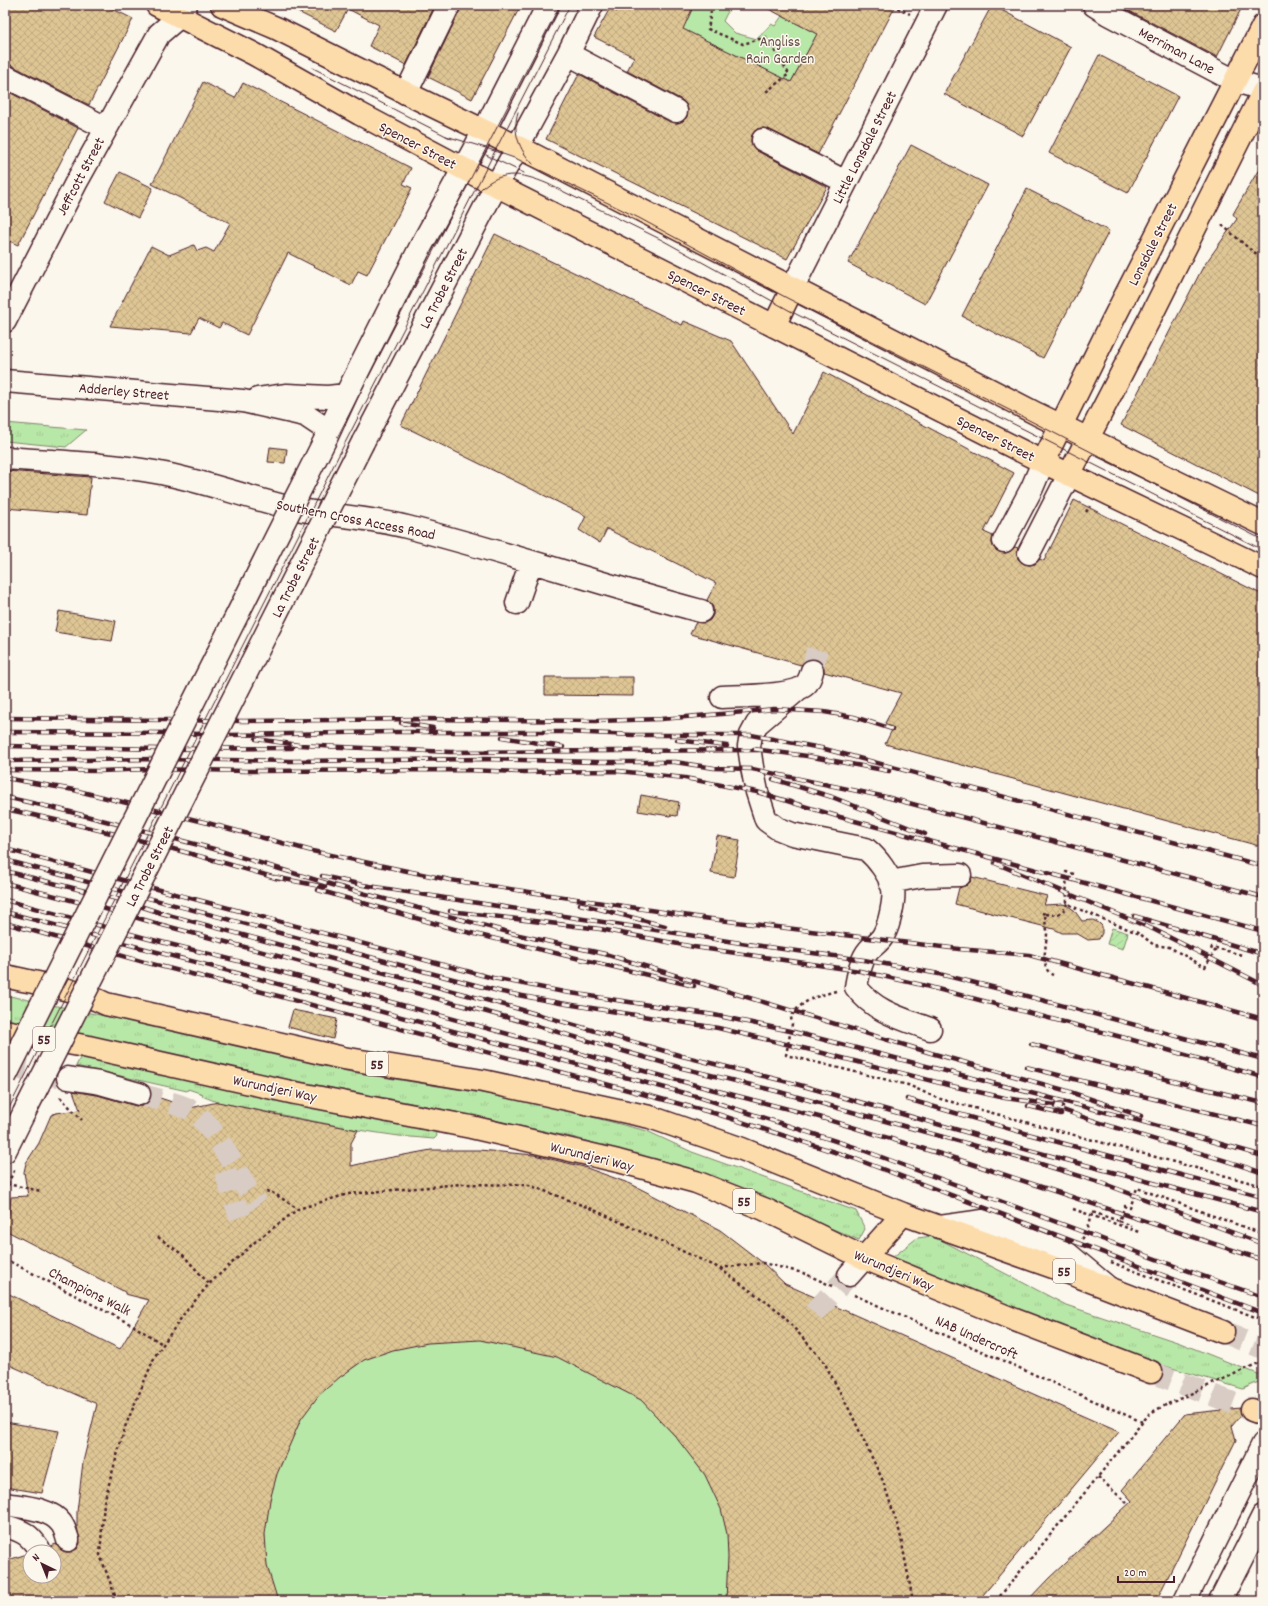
<svg xmlns="http://www.w3.org/2000/svg" width="1268" height="1606" viewBox="0 0 1268 1606" font-family="Dekko,sans-serif">
<defs>
<pattern id="grass-tufts" width="24" height="20" patternUnits="userSpaceOnUse"><rect width="24" height="20" fill="#b8e8a8"/><path d="M3 7l-1-3M5 7V3M7 7l1-3M15 17l-1-3M17 17v-4M19 17l1-3" fill="none" stroke="#a0c791"/></pattern>
<pattern id="garden-furrows" width="10" height="10" patternUnits="userSpaceOnUse"><rect width="10" height="10" fill="#b8e8a8"/><path d="M-1 1l2-2M0 10L10 0M9 11l2-2" fill="none" stroke="#a0c791"/></pattern>
<pattern id="building-cross-hatch" width="8" height="8" patternUnits="userSpaceOnUse"><rect width="8" height="8" fill="#ddc594"/><path d="M0 0l8 8M0 8l8-8" fill="none" stroke="#bfa980"/></pattern>
</defs>
<rect width="100%" height="100%" fill="#fbf7ec"/>
<filter id="ink" filterUnits="userSpaceOnUse"><feTurbulence type="fractalNoise" baseFrequency=".025" numOctaves="2"/><feDisplacementMap in="SourceGraphic" scale="8" xChannelSelector="R" yChannelSelector="G"/><feConvolveMatrix kernelMatrix="1 2 1 2 8 2 1 2 1" color-interpolation-filters="sRGB"/></filter>
<g filter="url(#ink)">
<path fill="url(#grass-tufts)" stroke="#81846a" d="M 5,423 L 86,430 L 66,447 L 5,441 Z
M 5,995 L 195,1035 L 351,1072 L 525,1100 L 647,1131 L 692,1152 L 856,1211 L 865,1229 L 859,1240 L 711,1178 L 576,1138 L 427,1106 L 259,1074 L 5,1021 Z
M 81,1056 L 230,1090 L 426,1128 L 436,1133 L 437,1136 L 434,1139 L 399,1136 L 358,1130 L 217,1102 L 202,1096 L 203,1094 L 188,1089 L 187,1091 L 76,1066 Z
M 933,1236 L 1066,1305 L 1180,1343 L 1263,1376 L 1263,1380 L 1243,1389 L 1162,1365 L 1020,1310 L 893,1257 L 917,1238 Z"/>
<path fill="#b8e8a8" stroke="#81846a" d="M 692,5 L 731,5 L 723,21 L 735,33 L 757,39 L 771,24 L 775,26 L 782,16 L 817,34 L 791,82 L 667,22 Z
M 526,1210 L 850,1601 L 137,1601 L 175,1488 Z"/>
<path fill="url(#garden-furrows)" stroke="#81846a" d="M 1112,928 L 1128,933 L 1123,949 L 1107,944 Z"/>
<path fill="url(#building-cross-hatch)" stroke="#4a1f2b" d="M 5,5 L 105,5 L 133,19 L 89,105 L 11,65 L 5,64 Z
M 284,5 L 435,5 L 406,65 L 369,46 L 379,25 L 348,9 L 336,31 Z
M 461,5 L 521,5 L 472,99 L 428,77 L 460,10 Z
M 620,5 L 694,5 L 683,29 L 791,82 L 817,34 L 761,5 L 896,5 L 818,154 L 768,129 L 762,128 L 757,129 L 752,135 L 751,141 L 753,147 L 757,151 L 827,187 L 787,259 L 546,139 L 579,74 L 670,122 L 677,123 L 683,121 L 687,117 L 688,110 L 686,104 L 682,100 L 627,71 L 634,57 L 594,37 L 610,8 L 617,12 Z
M 992,5 L 1071,47 L 1023,136 L 944,94 Z
M 1118,5 L 1243,5 L 1217,57 Z
M 1099,55 L 1178,96 L 1128,193 L 1049,153 Z
M 203,82 L 235,98 L 243,83 L 411,168 L 403,184 L 412,188 L 367,275 L 358,271 L 351,285 L 288,253 L 247,335 L 222,323 L 219,328 L 199,318 L 191,333 L 110,326 L 151,246 L 169,255 L 194,245 L 197,251 L 206,248 L 214,252 L 230,223 L 152,184 Z
M 5,90 L 78,128 L 18,245 L 5,239 Z
M 911,145 L 988,185 L 925,304 L 848,263 Z
M 1263,162 L 1263,498 L 1121,425 L 1203,267 L 1237,219 L 1233,214 Z
M 120,172 L 153,188 L 138,218 L 105,201 Z
M 1027,189 L 1109,231 L 1043,358 L 962,316 Z
M 495,234 L 682,325 L 684,321 L 731,341 L 793,434 L 824,372 L 1014,473 L 984,532 L 993,536 L 992,542 L 993,547 L 999,552 L 1005,553 L 1011,551 L 1015,547 L 1018,548 L 1017,554 L 1018,559 L 1024,564 L 1029,565 L 1035,564 L 1040,559 L 1044,561 L 1074,500 L 1263,595 L 1263,847 L 885,744 L 893,728 L 885,723 L 901,693 L 824,672 L 824,667 L 821,662 L 815,659 L 808,659 L 801,665 L 690,634 L 696,622 L 705,623 L 710,620 L 713,615 L 713,607 L 710,603 L 707,600 L 716,583 L 607,529 L 600,543 L 579,530 L 586,516 L 401,425 Z
M 270,447 L 287,449 L 285,463 L 268,462 Z
M 5,471 L 91,477 L 87,515 L 5,508 Z
M 59,611 L 116,621 L 112,641 L 55,632 Z
M 545,677 L 633,677 L 633,696 L 545,695 Z
M 641,795 L 679,802 L 677,816 L 670,815 L 670,816 L 638,811 Z
M 717,836 L 740,840 L 734,877 L 711,873 Z
M 972,877 L 1047,896 L 1044,905 L 1063,904 L 1068,906 L 1074,910 L 1082,921 L 1093,920 L 1099,923 L 1102,926 L 1102,933 L 1099,939 L 1088,940 L 1076,933 L 1062,933 L 1054,929 L 955,904 L 959,888 L 967,885 L 971,881 Z
M 293,1010 L 337,1019 L 333,1039 L 288,1027 Z
M 73,1091 L 97,1095 L 136,1106 L 142,1106 L 147,1103 L 151,1095 L 190,1108 L 218,1102 L 288,1117 L 358,1130 L 351,1143 L 351,1166 L 377,1160 L 431,1150 L 479,1150 L 534,1155 L 584,1167 L 631,1184 L 720,1230 L 763,1263 L 785,1284 L 1119,1432 L 978,1601 L 726,1601 L 728,1557 L 727,1534 L 721,1509 L 705,1475 L 675,1436 L 641,1400 L 557,1357 L 480,1340 L 428,1343 L 393,1350 L 364,1360 L 340,1377 L 319,1395 L 301,1419 L 277,1474 L 270,1500 L 265,1534 L 267,1566 L 278,1601 L 5,1601 L 5,1561 L 27,1554 L 30,1557 L 30,1576 L 54,1576 L 54,1552 L 51,1552 L 51,1546 L 56,1544 L 60,1549 L 66,1552 L 71,1552 L 77,1549 L 80,1543 L 77,1527 L 77,1512 L 83,1462 L 97,1404 L 5,1363 L 5,1292 L 120,1349 L 149,1300 L 125,1294 L 125,1292 L 5,1230 L 5,1218 L 9,1213 L 11,1197 L 28,1196 L 24,1172 L 26,1163 L 39,1143 L 51,1115 L 56,1113 L 80,1110 Z
M 1240,1408 L 1241,1415 L 1232,1426 L 1236,1440 L 1156,1601 L 1027,1601 L 1049,1578 L 1132,1501 L 1122,1490 L 1185,1414 Z
M 5,1422 L 59,1431 L 42,1493 L 5,1487 Z"/>
<g fill="none" stroke-linecap="round" stroke-linejoin="round">
<path stroke="#d8ccc5" stroke-width="22" stroke-dasharray="22 11" stroke-linecap="butt" d="M 812,671 L 819,642
M 5,1066 L 68,1078
M 139,1094 C 155,1099 173,1102 189,1109 C 217,1123 237,1179 258,1205
M 225,1171 L 240,1217
M 814,1313 L 849,1275"/>
<path stroke="#d8ccc5" stroke-width="22" stroke-dasharray="22 11" stroke-linecap="butt" d="M 1223,1332 L 1263,1348
M 1151,1372 L 1252,1410"/>
<defs>
<path id="minor" d="M 1094,5 L 1108,14 L 1235,81 L 1263,89
M 568,54 L 676,111
M 5,76 L 106,128
M 406,93 L 449,5
M 763,140 L 846,182
M 792,289 L 936,5
M 5,321 L 76,183 L 159,34 L 180,16 L 186,5
M 5,381 L 243,401 L 305,415 L 329,431
M 258,399 L 287,395 L 328,397 L 346,395
M 326,438 L 346,395 L 421,246 L 484,131 L 548,5
M 363,442 L 488,201 L 568,54 L 592,5
M 5,458 C 55,462 106,463 155,472 C 201,480 245,497 291,508 C 329,516 369,517 407,527 C 506,552 603,585 701,611
M 1004,541 L 1032,488 L 1043,462
M 1029,553 L 1069,475
M 517,603 L 531,562
M 797,690 L 757,724 L 751,735 L 749,746 L 752,767 L 757,792 L 766,820 L 777,828 L 792,834 L 866,849 C 877,858 890,875 893,889 C 895,900 889,925 884,934 C 881,941 874,945 869,950 C 861,959 858,975 856,987 C 874,1012 903,1019 930,1029
M 722,697 C 741,696 797,697 807,683 C 810,679 811,675 812,671
M 890,882 L 922,876 L 960,875
M 68,1078 L 100,1083 L 139,1094
M 5,1151 L 24,1113
M 940,1227 L 983,1221 L 1068,1254 L 1105,1285
M 849,1275 L 864,1258
M 5,1504 C 22,1507 50,1508 61,1523 C 65,1528 66,1534 68,1540
M 5,1526 C 23,1531 29,1534 39,1549
M 1185,1601 L 1263,1444
M 1220,1601 L 1263,1516"/>
<path id="major" d="M 157,5 L 254,54 L 360,114 L 462,168 L 1043,462 L 1263,568
M 222,5 L 276,28 L 406,93 L 530,153 L 1037,414 L 1263,524
M 774,326 L 792,289
M 1043,462 L 1113,320 L 1263,26
M 1069,475 L 1154,310 L 1263,92"/>
<path id="highway" d="M 5,976 C 39,984 74,988 106,1004 L 343,1058 L 483,1081 L 650,1117 L 742,1149 L 903,1214 L 1067,1272 L 1223,1332
M 5,1031 L 84,1046 L 295,1093 L 471,1127 L 618,1161 L 696,1182 L 764,1209 L 864,1258 L 1015,1320 L 1151,1372
M 864,1258 L 903,1214
M 1252,1410 L 1263,1414"/>
</defs>
<use href="#minor" stroke="#4a1f2b" stroke-width="25"/>
<use href="#major" stroke="#4a1f2b" stroke-width="25"/>
<use href="#highway" stroke="#4a1f2b" stroke-width="25"/>
<path stroke="#4a1f2b" stroke-width="2.5" stroke-dasharray="3 3" stroke-linecap="butt" d="M 712,5 L 708,29 L 743,44 L 766,37 L 789,74 L 766,92
M 892,5 L 910,14
M 1222,225 L 1252,251 L 1263,257
M 1086,512 L 1090,506
M 1074,874 L 1066,872 L 1067,903 L 1076,908 L 1140,934 L 1154,945 L 1169,947 L 1205,967 L 1215,951 L 1211,950 L 1212,947 L 1242,955
M 1042,913 L 1046,914 C 1044,921 1046,924 1047,930 C 1048,942 1038,968 1053,975
M 1046,914 C 1056,916 1064,914 1067,903
M 836,991 C 818,996 801,1000 791,1017 L 792,1024 L 786,1055 L 908,1085 L 937,1098 L 1263,1186
M 60,1097 L 82,1120
M 7,1184 L 41,1191
M 5,1189 L 15,1169
M 266,1191 L 275,1194 L 298,1209
M 1073,1209 L 1139,1232
M 1119,1221 L 1131,1226
M 158,1237 L 183,1255 L 209,1284
M 1082,1239 C 1086,1235 1090,1218 1092,1212 L 1119,1221 L 1125,1206 L 1130,1208 L 1137,1188 L 1263,1234
M 5,1259 L 134,1326 L 164,1345
M 1111,1262 L 1263,1320
M 720,1268 L 763,1263 L 803,1273 L 832,1286
M 854,1295 L 1142,1422
M 1098,1477 L 1128,1504
M 117,1601 L 100,1555 L 104,1502 L 125,1427 L 155,1356 L 184,1314 L 209,1284 L 256,1241 L 298,1209 L 348,1194 L 462,1184 L 529,1185 L 592,1209 L 719,1268 L 780,1312 L 824,1362 L 850,1411 L 883,1481 L 900,1533 L 913,1601
M 996,1601 L 1150,1413 L 1168,1404"/>
<use href="#minor" stroke="#fbf7ec" stroke-width="22"/>
<use href="#major" stroke="#fddcac" stroke-width="22"/>
<use href="#highway" stroke="#fddcac" stroke-width="22"/>
<path stroke="#4a1f2b" stroke-width="1" d="M 313,68 L 452,139
M 518,112 C 512,131 519,150 533,164
M 446,136 L 486,148 L 517,159 L 639,218 L 787,298 L 1019,415 L 1263,540
M 486,155 L 524,173
M 476,194 C 498,169 520,172 548,184 L 662,240 L 794,313 L 1263,550
M 5,1095 L 336,440 L 560,5
M 5,1116 L 346,441 L 570,5"/>
<defs>
<path id="rail" d="M 5,718 L 244,721 L 420,719 L 597,721 L 661,719 L 745,712 L 774,709 L 824,712 L 854,717 L 892,729
M 401,723 L 433,728
M 5,732 L 170,733 L 229,735 L 391,732 L 566,732 L 633,735 L 751,735 L 821,748 L 1263,866
M 502,737 L 563,747
M 256,739 L 299,745 L 450,752 L 760,750
M 677,740 L 727,746
M 5,746 L 162,749 L 292,748
M 754,749 L 807,756 L 889,771
M 5,761 L 157,759 L 291,761 L 486,759 L 596,762 L 675,762 L 714,768 L 752,769 L 886,797 L 1263,897
M 5,770 L 100,771 L 151,769 L 246,771 L 465,770 L 519,772 L 618,771 L 685,778 L 757,792 L 840,817 L 1263,931
M 5,778 L 74,790 L 204,822 L 312,851 L 450,880 L 703,918 L 959,949 L 1029,955 L 1263,1019
M 773,779 L 832,797 L 925,834
M 5,797 L 59,809 L 214,849 L 336,886 L 519,935 L 605,954 L 931,1053 L 1064,1090 L 1141,1116
M 5,809 C 97,828 189,852 279,879
M 5,849 L 493,978 L 564,992 L 714,1015 L 790,1031 L 1140,1121 L 1263,1156
M 5,860 L 502,992 L 560,1003 L 718,1028 L 811,1050 L 952,1086 L 1005,1098 L 1062,1106
M 995,863 L 1155,930 L 1263,985
M 5,871 L 125,901 L 161,913 L 512,1007 L 682,1056 L 796,1084 L 1025,1149 L 1263,1212
M 322,876 L 363,885 L 445,898 L 754,945 L 864,960 L 939,974 L 1004,990 L 1263,1059
M 274,877 L 325,887
M 5,883 L 117,912 L 155,923 L 513,1019 L 678,1067 L 776,1091 L 1031,1161 L 1102,1183 L 1263,1244
M 318,890 L 454,929 L 694,986
M 5,900 L 149,939 L 270,969 L 699,1086 L 819,1117 L 957,1159 L 1263,1260
M 580,904 L 665,926
M 450,911 L 600,929 L 694,947 L 860,971 L 922,985 L 1129,1039 L 1263,1077
M 5,912 L 267,981 L 699,1097 L 857,1148 L 1180,1268 L 1263,1297
M 1134,916 L 1263,954
M 5,923 L 144,962 L 282,997 L 717,1114 L 853,1158 L 1263,1313
M 1031,1044 L 1096,1062 L 1263,1103
M 1026,1067 L 1263,1126
M 907,1099 L 1028,1134 L 1263,1197
M 1028,1106 L 1061,1114
M 1055,1107 C 1123,1133 1194,1149 1263,1173"/>
</defs>
<use href="#rail" stroke="#4a1f2b" stroke-width="4.5"/>
<use href="#rail" stroke="#fbf7ec" stroke-width="3" stroke-dasharray="9" stroke-linecap="butt"/>
<defs>
<path id="minor-bridge" d="M 5,1077 L 326,438
M 24,1113 L 363,442"/>
</defs>
<use href="#minor-bridge" stroke="#4a1f2b" stroke-width="25" stroke-linecap="butt"/>
<path stroke="#4a1f2b" stroke-width="2.5" stroke-dasharray="3 3" stroke-linecap="butt" d="M 1168,1404 L 1263,1361"/>
<use href="#minor-bridge" stroke="#fbf7ec" stroke-width="22"/>
</g>
</g>
<g text-anchor="middle" stroke-width="3" stroke-linejoin="round" paint-order="stroke">
<g fill="#fbf7ec" stroke="#7f6065" stroke-width="1">
<rect x="33" y="1027" width="22" height="24" rx="3"/>
<rect x="366" y="1052" width="22" height="24" rx="3"/>
<rect x="733" y="1189" width="22" height="24" rx="3"/>
<rect x="1053" y="1259" width="22" height="24" rx="3"/>
</g>
<g font-size="14" font-weight="bold" fill="#4a1f2b">
<text x="44" y="1044">55</text>
<text x="377" y="1069">55</text>
<text x="744" y="1206">55</text>
<text x="1064" y="1276">55</text>
</g>
<g font-size="15" fill="#66514a" stroke="#fbf7ec">
<text x="780" y="46">Angliss<tspan x="780" dy="17">Rain Garden</tspan></text>
</g>
<g font-size="15" fill="#4a1f2b" stroke="#fbf7ec">
<text transform="translate(1177 50) rotate(28)" y="5">Merriman Lane</text>
<text transform="translate(418 145) rotate(28)" y="5">Spencer Street</text>
<text transform="translate(864 147) rotate(-63)" y="5">Little Lonsdale Street</text>
<text transform="translate(80 176) rotate(-62)" y="5">Jeffcott Street</text>
<text transform="translate(1152 244) rotate(-63)" y="5">Lonsdale Street</text>
<text transform="translate(443 288) rotate(-63)" y="5">La Trobe Street</text>
<text transform="translate(707 292) rotate(27)" y="5">Spencer Street</text>
<text transform="translate(124 391) rotate(5)" y="5">Adderley Street</text>
<text transform="translate(996 438) rotate(27)" y="5">Spencer Street</text>
<text transform="translate(356 519) rotate(11)" y="5">Southern Cross Access Road</text>
<text transform="translate(295 577) rotate(-63)" y="5">La Trobe Street</text>
<text transform="translate(149 866) rotate(-63)" y="5">La Trobe Street</text>
<text transform="translate(275 1088) rotate(12)" y="5">Wurundjeri Way</text>
<text transform="translate(592 1156) rotate(14)" y="5">Wurundjeri Way</text>
<text transform="translate(894 1270) rotate(23)" y="5">Wurundjeri Way</text>
<text transform="translate(90 1291) rotate(27)" y="5">Champions Walk</text>
<text transform="translate(977 1337) rotate(24)" y="5">NAB Undercroft</text>
</g>
</g>
<rect width="1268" height="1606" fill="none" stroke="#fbf7ec" stroke-width="20"/>
<rect x="10" y="10" width="1248" height="1586" fill="none" stroke="#4a1f2b" stroke-width="1.5" filter="url(#ink)"/>
<g transform="translate(42 1564) rotate(317)"><circle r="19" fill="#fbf7ec" stroke="#b4a19f"/>
<path d="M0-3L7 15L0 10L-7 15Z" fill="#4a1f2b"/>
<text y="-6" font-size="11" font-weight="bold" text-anchor="middle" fill="#4a1f2b">N</text>
</g>
<path d="M1118 1576v6h56v-6" fill="none" stroke="#4a1f2b" stroke-width="2"/>
<text x="1124" y="1576" font-size="12" fill="#4a1f2b" stroke="#fbf7ec" stroke-width="3" paint-order="stroke">20 m</text>
</svg>
